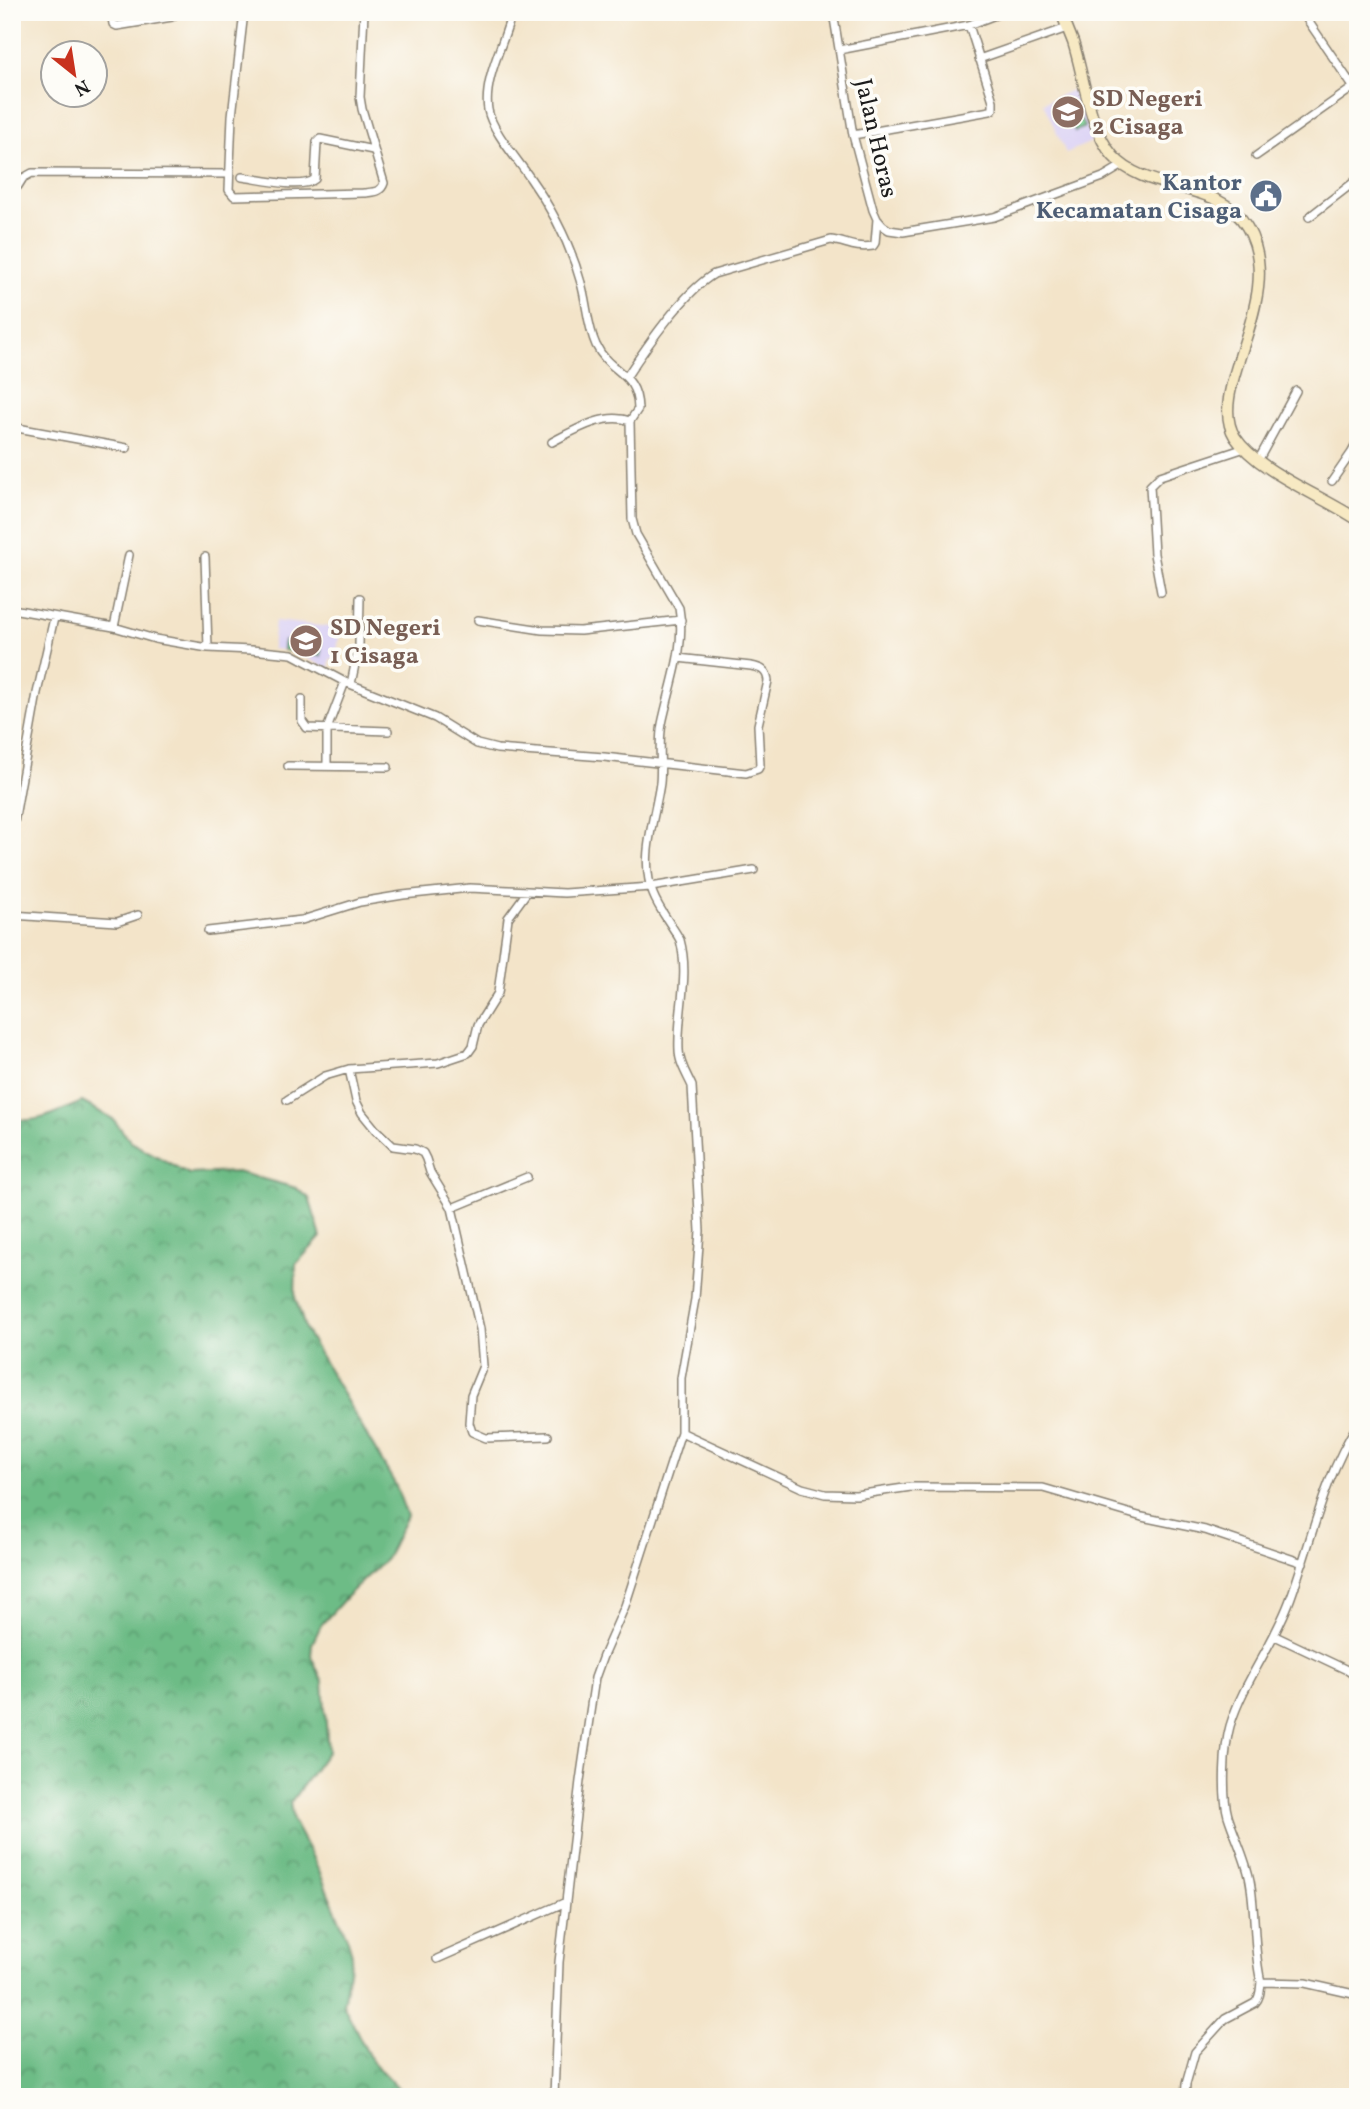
<svg xmlns="http://www.w3.org/2000/svg" width="1370" height="2109" viewBox="0 0 1370 2109" font-family="Vollkorn,serif">
<defs>
<pattern id="forest-crowns" width="20" height="18" patternUnits="userSpaceOnUse" patternTransform="scale(1.75)"><rect width="20" height="18" fill="#6dbc86"/><path d="M2 6a3 3 0 1 1 6 0M12 15a3 3 0 1 1 6 0" fill="none" stroke="#59986d"/></pattern>
</defs>
<rect width="100%" height="100%" fill="#fdfcf7"/>
<filter id="ink" filterUnits="userSpaceOnUse"><feTurbulence type="fractalNoise" baseFrequency=".0143" numOctaves="2"/><feDisplacementMap in="SourceGraphic" scale="14" xChannelSelector="R" yChannelSelector="G"/><feConvolveMatrix kernelMatrix="1 2 1 2 8 2 1 2 1" color-interpolation-filters="sRGB"/></filter>
<filter id="wash" filterUnits="userSpaceOnUse"><feTurbulence type="fractalNoise" baseFrequency=".00686" numOctaves="4" result="noise"/><feDisplacementMap in="SourceGraphic" scale="28" xChannelSelector="R" yChannelSelector="G"/><feGaussianBlur stdDeviation="1.57" result="paint"/><feColorMatrix in="noise" values="0 0 0 0 0 0 0 0 0 0 0 0 0 0 0 0 0 1.4 0 .05"/><feComposite in="paint" operator="in"/></filter>
<g filter="url(#wash)">
<rect width="100%" height="100%" fill="#f3e4c9"/>
<path fill="#ded5f5" d="M 1081,86 L 1098,139 L 1066,153 L 1043,103 Z
M 275,621 L 340,628 L 336,660 L 330,659 L 329,669 L 292,651 L 272,649 Z"/>
<path fill="url(#forest-crowns)" stroke="#446c51" stroke-width="2" d="M 82,1102 L 113,1119 L 131,1142 L 189,1174 L 237,1172 L 296,1188 L 309,1198 L 321,1237 L 296,1264 L 295,1297 L 306,1331 L 395,1484 L 407,1516 L 386,1559 L 347,1596 L 321,1625 L 312,1644 L 311,1656 L 323,1682 L 328,1751 L 290,1803 L 293,1821 L 315,1862 L 347,1937 L 352,1954 L 343,2004 L 371,2060 L 406,2097 L 12,2097 L 12,1118 C 34,1126 62,1110 82,1102 Z"/>
<path fill="#87dc9f" stroke="#527c5e" stroke-width="2" d="M 1075,108 L 1084,127 L 1075,131 L 1066,112 Z
M 284,641 L 321,644 L 321,656 L 283,650 Z"/>
</g>
<g filter="url(#ink)">
<g fill="none" stroke-linecap="round" stroke-linejoin="round">
<defs>
<path id="street" d="M 111,12 L 113,24 L 117,26 L 172,17 L 178,12
M 244,12 L 232,116 L 229,190 L 234,196 L 363,193 C 372,192 381,193 384,183 L 362,109 L 360,97 L 364,12
M 512,12 C 505,42 483,79 488,110 C 492,131 518,160 530,178 C 552,209 571,246 581,283 C 587,303 587,325 596,345 C 610,374 637,371 638,409 L 630,421 L 632,519 L 636,534 L 679,608 C 686,648 670,685 662,724 C 658,743 662,764 660,783 C 655,819 639,858 653,894 C 659,910 672,925 680,940 C 690,976 677,1014 679,1050 C 679,1063 687,1075 692,1086 L 700,1231 L 695,1299 L 681,1378 L 681,1432 L 625,1606 L 603,1656 L 595,1678 L 580,1781 L 559,1962 L 554,2097
M 833,12 L 853,135 L 873,210 L 877,219 L 883,226 L 889,230 L 903,232 L 994,217 L 1103,177 L 1123,165
M 1302,12 L 1358,94
M 839,50 L 969,25 L 1003,12
M 979,59 L 1067,28
M 853,135 L 990,111 L 993,109 L 993,101 L 969,25
M 1256,156 L 1358,84
M 242,177 C 259,179 302,190 315,179 L 317,142 L 320,139 L 373,150
M 18,186 L 23,178 L 32,173 L 229,174
M 1309,217 L 1358,179
M 627,376 C 646,347 685,291 714,274 L 831,240 C 847,242 854,249 873,246 L 875,243 L 877,219
M 12,427 L 127,448
M 1358,441 L 1352,452 L 1358,456
M 552,442 C 575,430 604,412 630,421
M 1259,459 L 1296,391
M 1332,481 L 1352,452
M 205,557 L 208,648
M 1161,592 L 1154,554 L 1150,486 L 1160,476 L 1245,448
M 12,609 L 114,627 L 155,639 L 208,648 L 251,650 L 292,654 L 345,682 L 435,718 L 477,744 L 497,749 L 604,757 L 746,773 L 758,769 L 760,765 L 758,725 L 768,681 C 767,670 761,668 751,666 L 678,658
M 478,620 L 542,630 L 580,631 L 681,620
M 114,627 L 129,555
M 351,684 L 359,645 L 360,598
M 302,699 L 302,721 L 307,728 L 388,731
M 288,766 L 388,767
M 327,766 L 327,729 L 345,682
M 12,834 L 37,693 L 54,618
M 12,915 L 117,922 L 138,915
M 208,931 L 302,920 L 360,902 L 403,895 L 470,888 L 564,893 L 651,887 L 754,870
M 349,1069 L 356,1101 L 362,1113 L 375,1129 L 393,1146 L 415,1149 L 423,1153 L 426,1159 L 430,1172 L 452,1208 L 527,1177
M 287,1100 L 325,1076 L 349,1069 L 438,1063 L 468,1053 L 473,1046 L 478,1025 L 498,993 L 508,918 L 527,892
M 452,1208 L 480,1329 L 483,1366 L 471,1395 L 469,1423 L 472,1432 L 486,1438 L 548,1436
M 681,1432 L 802,1488 L 825,1494 L 856,1495 L 911,1487 L 1043,1488 L 1142,1517 L 1205,1530 L 1303,1563
M 1275,1636 L 1347,1670 L 1358,1678
M 437,1959 L 566,1902
M 1261,1982 L 1305,1983 L 1358,1995
M 1185,2097 L 1186,2084 L 1195,2052 L 1225,2019 L 1255,2003 C 1261,1997 1260,1989 1261,1982 C 1253,1949 1256,1914 1250,1881 C 1246,1859 1235,1838 1228,1816 C 1222,1795 1224,1747 1230,1726 C 1244,1680 1275,1643 1291,1597 C 1312,1539 1324,1477 1358,1424"/>
<path id="secondary" d="M 1061,12 C 1065,22 1069,32 1073,42 C 1084,76 1089,129 1113,156 C 1148,195 1219,179 1247,227 C 1289,298 1204,389 1235,437 C 1258,472 1323,496 1358,520"/>
</defs>
<use href="#street" stroke="#888072" stroke-width="10"/>
<use href="#secondary" stroke="#888072" stroke-width="13"/>
<use href="#street" stroke="#fff" stroke-width="7"/>
<use href="#secondary" stroke="#f7e9c3" stroke-width="10"/>
</g>
</g>
<defs>
<symbol id="school-disc" viewBox="-11 -11 22 22"><circle r="9.5" fill="#8d6e63" stroke="#fdfcf7"/><path d="M0-5L7-2L0 1L-7-2ZM-4 1L0 2.5L4 1V4Q0 6-4 4Z" fill="#fff"/></symbol>
<symbol id="civic-disc" viewBox="-11 -11 22 22"><circle r="9.5" fill="#5c6f8a" stroke="#fdfcf7"/><path d="M-.6-6.5H3V-4.5H.6V-3L4-1V1h2V6H-6V1h2V-1L-.6-3ZM-1.2 2.5V6h2.4V2.5Z" fill="#fff"/></symbol>
</defs>
<g fill-rule="evenodd">
<use href="#school-disc" x="1049" y="93" width="38" height="38"/>
<use href="#civic-disc" x="1247" y="177" width="38" height="38"/>
<use href="#school-disc" x="287" y="622" width="38" height="38"/>
</g>
<g text-anchor="middle" stroke-width="7" stroke-linejoin="round" paint-order="stroke">
<g font-size="24" font-weight="bold" fill="#785e54" stroke="#fdfcf7" text-anchor="start">
<text x="1092" y="106">SD Negeri<tspan x="1092" dy="28">2 Cisaga</tspan></text>
<text x="330" y="635">SD Negeri<tspan x="330" dy="28">1 Cisaga</tspan></text>
</g>
<g font-size="24" fill="#1c1c1c" stroke="#fdfcf7">
<text transform="translate(877 138) rotate(77)" y="8">Jalan Horas</text>
</g>
<g font-size="24" font-weight="bold" fill="#4e5e75" stroke="#fdfcf7" text-anchor="end">
<text x="1242" y="190">Kantor<tspan x="1242" dy="28">Kecamatan Cisaga</tspan></text>
</g>
</g>
<rect width="1370" height="2109" fill="none" stroke="#fdfcf7" stroke-width="42"/>
<g transform="translate(74 74) rotate(150)"><circle r="33" fill="#fdfcf7" stroke="#a3a29f" stroke-width="2"/>
<path d="M0-5L12 26L0 18L-12 26Z" fill="#c8321e"/>
<text y="-10" font-size="19" font-weight="bold" text-anchor="middle" fill="#1c1c1c">N</text>
</g>
</svg>
